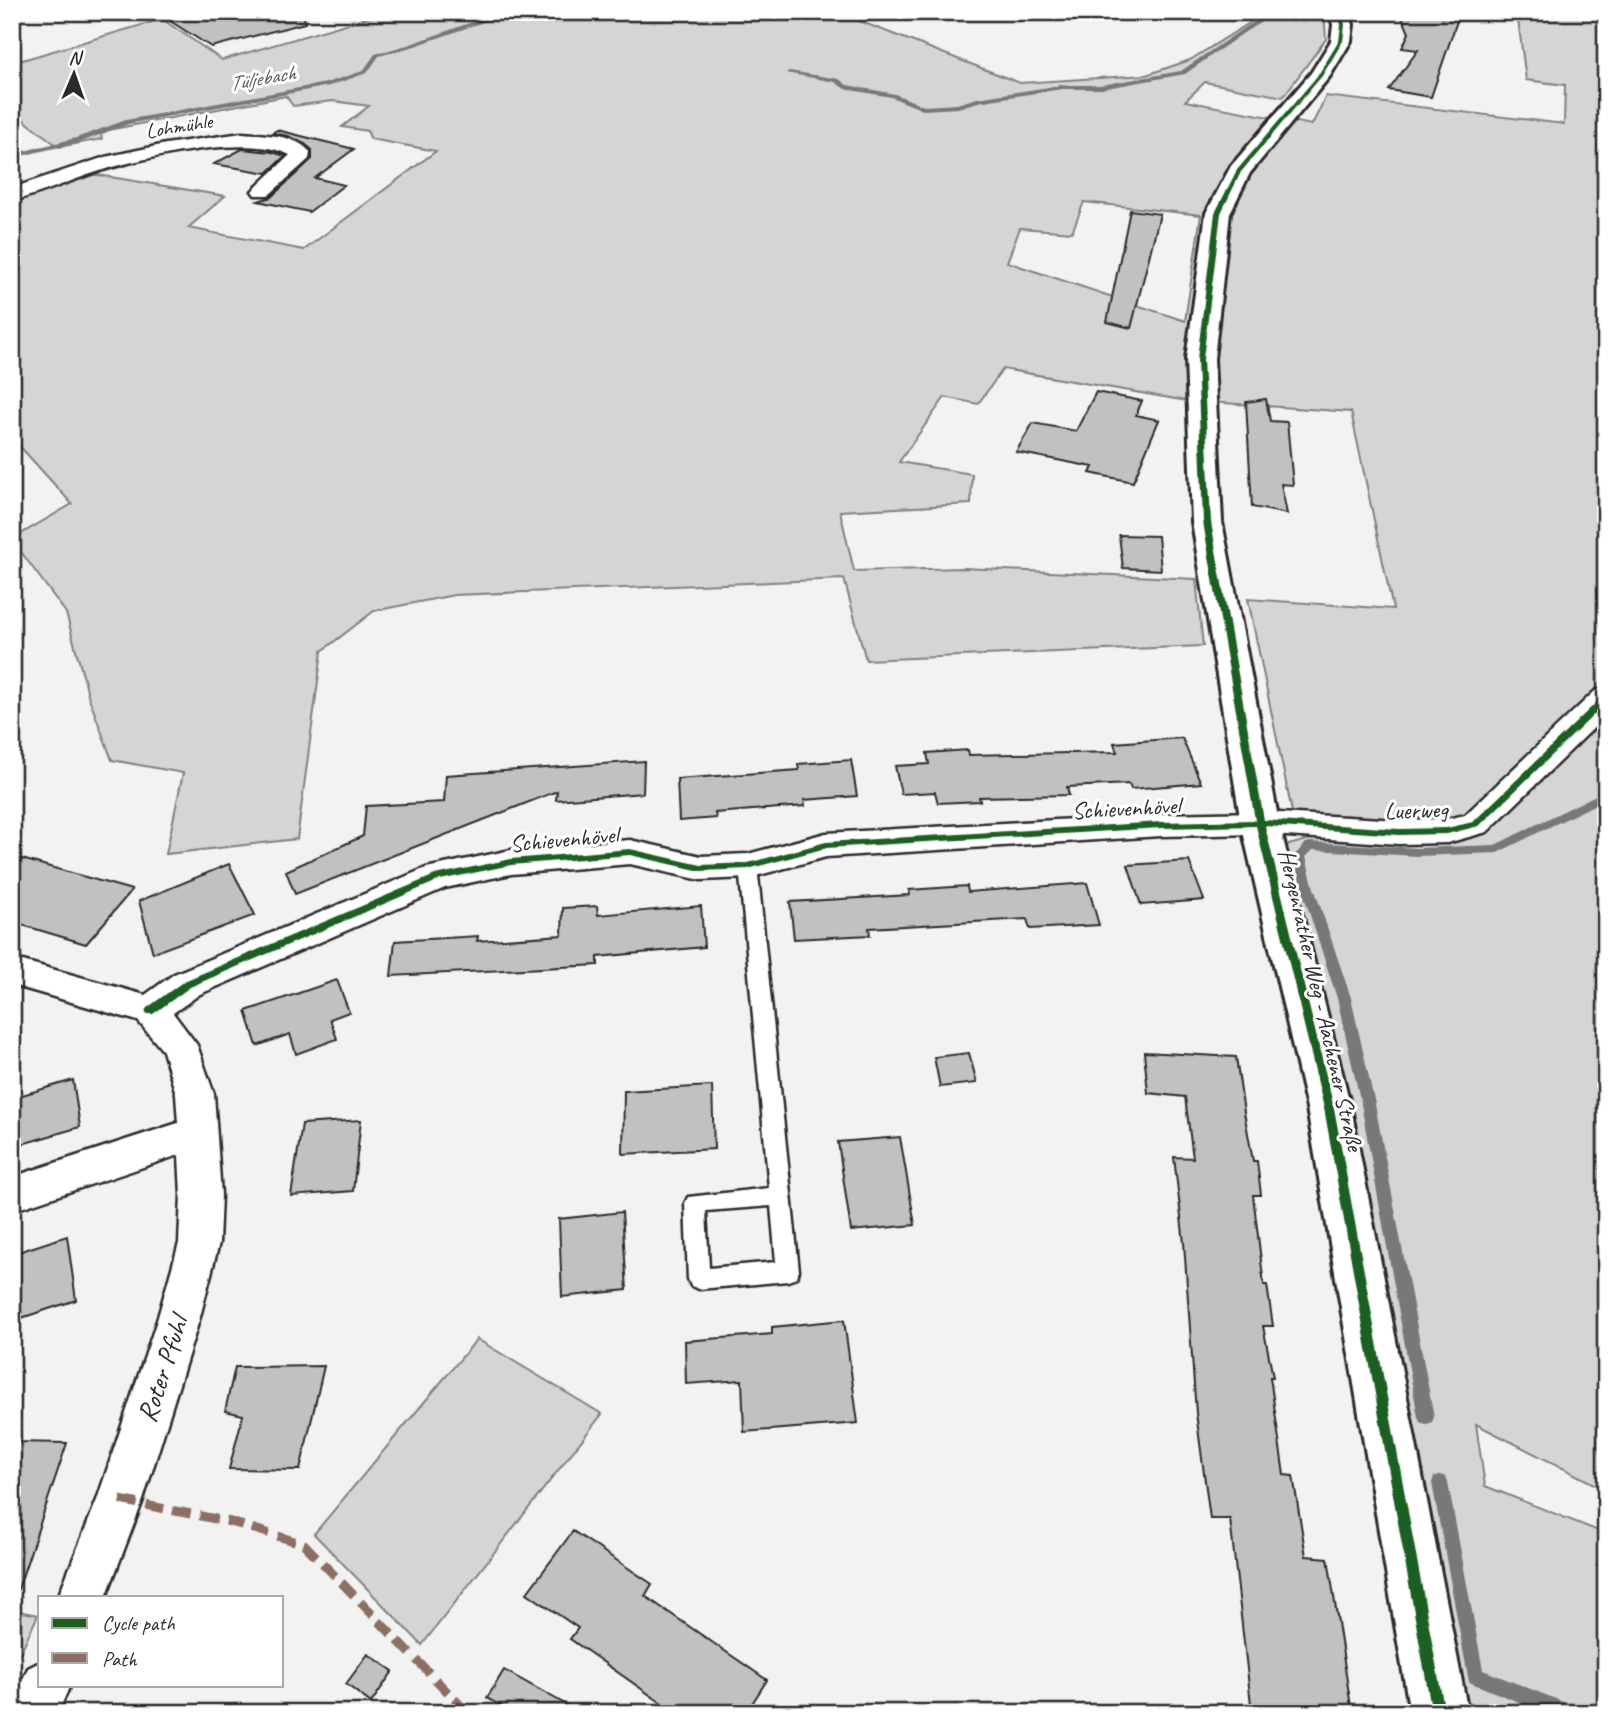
<svg xmlns="http://www.w3.org/2000/svg" width="1618" height="1725" viewBox="0 0 1618 1725" font-family="Caveat,sans-serif">
<rect width="100%" height="100%" fill="#f2f2f2"/>
<filter id="ink" filterUnits="userSpaceOnUse"><feTurbulence type="fractalNoise" baseFrequency=".0143" numOctaves="2"/><feDisplacementMap in="SourceGraphic" scale="14" xChannelSelector="R" yChannelSelector="G"/><feConvolveMatrix kernelMatrix="1 2 1 2 8 2 1 2 1" color-interpolation-filters="sRGB"/></filter>
<g filter="url(#ink)">
<path fill="#d5d5d5" stroke="#808080" stroke-width="2" fill-rule="evenodd" d="M 387,12 L 836,12 L 1020,83 L 1146,75 L 1190,60 L 1267,12 L 1324,12 L 1326,39 L 1283,97 L 1205,82 L 1185,101 L 1312,125 L 1326,96 L 1564,124 L 1565,85 L 1526,80 L 1517,12 L 1606,12 L 1606,1490 L 1476,1424 L 1485,1486 L 1606,1534 L 1606,1713 L 1465,1713 L 1285,846 L 1311,839 L 1292,812 L 1248,599 L 1393,609 L 1351,412 L 1181,400 L 1003,369 L 978,404 L 945,397 L 899,462 L 972,474 L 971,504 L 840,511 L 854,571 L 964,568 L 1196,579 L 1203,646 L 866,660 L 844,579 L 454,595 L 374,611 L 322,651 L 297,839 L 166,854 L 183,773 L 112,760 L 89,698 L 66,613 L 16,545 L 21,534 L 72,504 L 16,442 L 12,444 L 12,199 L 86,173 L 225,196 L 188,228 L 304,250 L 436,151 L 371,139 L 367,131 L 342,127 L 369,106 L 333,101 L 293,106 L 286,96 L 108,130 L 101,134 L 102,139 L 59,147 L 12,111 L 12,63 L 162,19 L 222,60 ZM 1084,202 L 1201,215 L 1185,321 L 1007,262 L 1020,228 L 1072,232 Z
M 477,1339 L 602,1414 L 422,1645 L 314,1534 Z
M 12,1610 L 38,1615 L 12,1670 Z"/>
<g fill="none" stroke-linecap="round" stroke-linejoin="round">
<path fill="#787878" fill-rule="evenodd" d="M 508,12 L 515,12 L 510,17 L 489,20 L 415,46 L 379,56 L 367,73 L 329,86 L 128,124 L 81,142 L 12,158 L 12,154 L 76,138 L 126,120 L 326,83 L 363,71 L 375,54 L 411,44 L 486,17 L 506,14 Z
M 1270,12 L 1278,12 L 1245,32 L 1185,74 L 1101,89 L 1062,89 L 978,102 L 958,108 L 923,110 L 891,97 L 845,89 L 835,82 L 786,73 L 789,71 L 839,79 L 847,85 L 895,94 L 924,106 L 957,104 L 977,98 L 1062,85 L 1101,85 L 1181,71 L 1241,30 Z
M 1606,790 L 1606,799 L 1497,853 L 1417,856 L 1313,850 L 1306,857 L 1313,885 L 1351,998 L 1375,1104 L 1434,1417 L 1432,1422 L 1426,1425 L 1420,1422 L 1418,1417 L 1361,1104 L 1337,998 L 1302,890 L 1299,886 L 1300,883 L 1294,856 L 1306,843 L 1310,842 L 1417,848 L 1495,845 Z
M 1440,1475 L 1446,1477 L 1448,1483 L 1483,1670 L 1576,1707 L 1579,1713 L 1546,1713 L 1469,1682 L 1432,1483 L 1434,1477 Z"/>
</g>
<path fill="#c1c1c1" stroke="#2b2b2b" stroke-width="2" d="M 156,12 L 303,12 L 305,23 L 211,47 Z
M 1400,12 L 1441,12 L 1443,17 L 1447,12 L 1460,12 L 1431,97 L 1389,90 L 1418,50 L 1402,48 L 1409,33 Z
M 277,130 L 354,149 L 315,178 L 344,185 L 309,212 L 258,201 L 271,197 L 312,159 L 312,150 L 305,144 L 288,136 L 272,133 Z
M 242,149 L 272,152 L 285,156 L 267,173 L 214,164 Z
M 1130,210 L 1160,214 L 1131,328 L 1107,322 Z
M 1096,392 L 1142,401 L 1136,415 L 1159,420 L 1133,482 L 1090,473 L 1093,467 L 1016,452 L 1033,423 L 1076,431 Z
M 1266,399 L 1270,421 L 1287,422 L 1293,485 L 1281,484 L 1287,514 L 1252,507 L 1246,402 Z
M 1119,535 L 1158,536 L 1161,570 L 1123,568 Z
M 1182,738 L 1201,783 L 1131,789 L 1129,784 L 1067,787 L 1069,795 L 979,797 L 980,801 L 938,803 L 935,792 L 901,794 L 895,766 L 929,764 L 927,753 L 968,750 L 969,755 L 1117,752 L 1114,743 Z
M 851,760 L 857,796 L 804,800 L 805,806 L 715,813 L 716,818 L 679,821 L 677,779 L 799,770 L 798,764 Z
M 644,761 L 643,793 L 556,800 L 557,791 L 295,894 L 286,871 L 363,836 L 366,806 L 444,802 L 446,775 Z
M 22,859 L 89,878 L 132,890 L 86,944 L 12,922 L 12,871 Z
M 1189,861 L 1204,900 L 1141,905 L 1128,865 Z
M 229,864 L 255,915 L 153,953 L 139,901 Z
M 1087,883 L 1099,925 L 1030,929 L 1027,919 L 869,928 L 870,935 L 794,939 L 790,902 L 910,895 L 909,890 L 967,886 L 968,892 Z
M 597,906 L 598,915 L 701,906 L 704,947 L 598,957 L 598,965 L 391,976 L 395,941 L 478,936 L 477,941 L 562,935 L 563,908 Z
M 337,980 L 349,1012 L 330,1019 L 337,1039 L 296,1054 L 290,1034 L 257,1046 L 246,1011 Z
M 1144,1052 L 1236,1057 L 1244,1112 L 1253,1161 L 1257,1161 L 1261,1195 L 1253,1195 L 1264,1285 L 1267,1285 L 1273,1326 L 1263,1326 L 1273,1377 L 1270,1377 L 1284,1475 L 1293,1476 L 1306,1556 L 1328,1558 L 1352,1713 L 1252,1713 L 1230,1519 L 1210,1519 L 1196,1413 L 1184,1243 L 1174,1157 L 1193,1158 L 1185,1097 L 1148,1093 Z
M 969,1053 L 977,1083 L 940,1087 L 934,1057 Z
M 73,1080 L 80,1127 L 12,1147 L 12,1098 Z
M 712,1086 L 714,1149 L 623,1154 L 624,1091 Z
M 361,1120 L 353,1191 L 291,1196 L 302,1124 Z
M 900,1137 L 915,1225 L 851,1231 L 838,1142 Z
M 622,1212 L 627,1290 L 562,1297 L 559,1219 Z
M 67,1236 L 76,1300 L 12,1321 L 12,1254 Z
M 844,1320 L 858,1423 L 744,1432 L 742,1380 L 686,1384 L 685,1341 L 772,1334 L 772,1327 Z
M 324,1366 L 300,1470 L 229,1469 L 243,1415 L 225,1411 L 235,1367 Z
M 12,1442 L 67,1443 L 18,1589 L 12,1588 Z
M 573,1531 L 652,1584 L 645,1596 L 767,1680 L 746,1713 L 676,1713 L 570,1639 L 578,1628 L 527,1593 Z
M 368,1654 L 393,1671 L 371,1703 L 346,1684 Z
M 504,1670 L 581,1713 L 514,1713 L 487,1698 Z"/>
<g fill="none" stroke-linecap="round" stroke-linejoin="round">
<defs>
<path id="lane" d="M 748,860 L 754,862 L 757,866 L 799,1271 L 796,1278 L 788,1281 L 699,1289 L 691,1286 L 688,1279 L 685,1203 L 688,1197 L 769,1188 L 739,866 L 742,862 ZM 771,1206 L 776,1262 L 709,1268 L 706,1211 Z"/>
<path id="street" d="M 242,133 C 264,135 295,134 310,152 L 309,159 L 269,195 L 255,195 L 252,191 L 290,155 C 250,134 153,156 110,168 C 77,177 45,193 12,201 L 12,188 L 105,157 L 166,144 Z
M 1606,688 L 1606,716 L 1487,832 L 1447,843 L 1399,844 L 1260,834 L 1161,836 L 826,857 L 748,878 L 701,880 L 630,864 L 511,874 L 445,888 L 200,994 L 173,1013 L 197,1045 L 214,1094 L 221,1195 L 219,1243 L 200,1317 L 143,1500 L 106,1597 L 58,1597 L 97,1500 L 158,1317 L 179,1243 L 181,1195 L 179,1155 L 12,1211 L 12,1177 L 178,1123 L 176,1094 L 163,1051 L 138,1021 L 12,985 L 12,958 L 145,995 L 174,974 L 426,868 L 511,850 L 630,840 L 701,856 L 748,854 L 826,833 L 1161,814 L 1260,812 L 1399,820 L 1447,819 L 1465,815 L 1595,691 Z
M 40,1662 L 40,1685 L 70,1685 L 58,1713 L 12,1713 L 12,1703 L 28,1668 Z"/>
<path id="secondary" d="M 1330,12 L 1350,12 L 1353,25 L 1351,41 L 1330,76 L 1250,173 L 1230,213 L 1214,359 L 1222,522 L 1279,823 L 1351,1108 L 1468,1713 L 1410,1713 L 1307,1108 L 1241,823 L 1192,522 L 1186,359 L 1206,213 L 1231,166 L 1311,73 L 1331,41 L 1333,25 Z"/>
<path id="primary" d="M 12,12 L 23,12 L 19,17 L 12,19 Z"/>
</defs>
<use href="#lane" stroke="#2b2b2b" stroke-width="5"/>
<use href="#street" stroke="#2b2b2b" stroke-width="5"/>
<use href="#secondary" stroke="#2b2b2b" stroke-width="6"/>
<use href="#primary" stroke="#2b2b2b" stroke-width="6"/>
<use href="#lane" fill="#fff" fill-rule="evenodd"/>
<use href="#street" fill="#fff" fill-rule="evenodd"/>
<use href="#secondary" fill="#fff" fill-rule="evenodd"/>
<use href="#primary" fill="#fff" fill-rule="evenodd"/>
<path stroke="#8d6e63" stroke-width="9" stroke-dasharray="18 9" stroke-linecap="butt" d="M 120,1500 L 231,1522 L 304,1544 L 468,1713"/>
<defs>
<path id="cycleway" d="M 1338,12 L 1342,12 L 1345,25 L 1343,41 L 1322,76 L 1241,172 L 1221,213 L 1203,359 L 1211,522 L 1264,820 L 1399,829 L 1447,828 L 1473,822 L 1603,696 L 1606,695 L 1606,703 L 1479,826 L 1447,834 L 1399,835 L 1265,826 L 1334,1108 L 1445,1713 L 1432,1713 L 1324,1108 L 1256,826 L 1161,828 L 826,848 L 748,869 L 701,871 L 630,855 L 511,865 L 440,880 L 190,987 L 153,1014 L 147,1014 L 145,1011 L 147,1008 L 184,981 L 435,875 L 511,859 L 630,849 L 701,865 L 748,863 L 826,842 L 1161,822 L 1255,820 L 1203,522 L 1197,359 L 1215,213 L 1237,170 L 1318,75 L 1339,41 L 1341,25 Z"/>
</defs>
<use href="#cycleway" stroke="#fff" stroke-width="4"/>
<use href="#cycleway" fill="#1b5e20" fill-rule="evenodd"/>
</g>
</g>
<g text-anchor="middle" stroke-width="6" stroke-linejoin="round" paint-order="stroke">
<g font-size="21" font-style="italic" fill="#585858" stroke="#fff">
<text transform="translate(262 78) rotate(-10)" y="7">Tüljebach</text>
</g>
<g font-size="21" fill="#2b2b2b" stroke="#fff">
<text transform="translate(179 126) rotate(-9)" y="7">Lohmühle</text>
</g>
<g font-size="24" fill="#2b2b2b" stroke="#fff">
<text transform="translate(1126 808) rotate(-3)" y="8">Schievenhövel</text>
<text transform="translate(1416 810) rotate(-2)" y="8">Luerweg</text>
<text transform="translate(564 839) rotate(-5)" y="8">Schievenhövel</text>
<text transform="translate(1321 1000) rotate(77)" y="8">Hergenrather Weg - Aachener Straße</text>
</g>
<g font-size="28" fill="#2b2b2b" stroke="#fff">
<text transform="translate(162 1369) rotate(-72)" y="10">Roter Pfuhl</text>
</g>
</g>
<rect width="1618" height="1725" fill="none" stroke="#fff" stroke-width="42"/>
<rect x="21" y="21" width="1576" height="1683" fill="none" stroke="#2b2b2b" stroke-width="2.5" filter="url(#ink)"/>
<rect x="38" y="1596" width="245" height="91" fill="#ffffff" stroke="#aaaaaa" stroke-width="2"/>
<rect x="52" y="1618" width="35" height="10" fill="#1b5e20" stroke="#aaaaaa" stroke-width="2"/>
<text x="102" y="1630" font-size="21" fill="#2b2b2b">Cycle path</text>
<rect x="52" y="1653" width="35" height="10" fill="#8d6e63" stroke="#aaaaaa" stroke-width="2"/>
<text x="102" y="1666" font-size="21" fill="#2b2b2b">Path</text>
<g transform="translate(74 74) rotate(2)" stroke="#ffffff" stroke-width="5" paint-order="stroke">
<path d="M0-5L12 26L0 18L-12 26Z" fill="#2b2b2b"/>
<text y="-10" font-size="19" font-weight="bold" text-anchor="middle" fill="#2b2b2b">N</text>
</g>
</svg>
